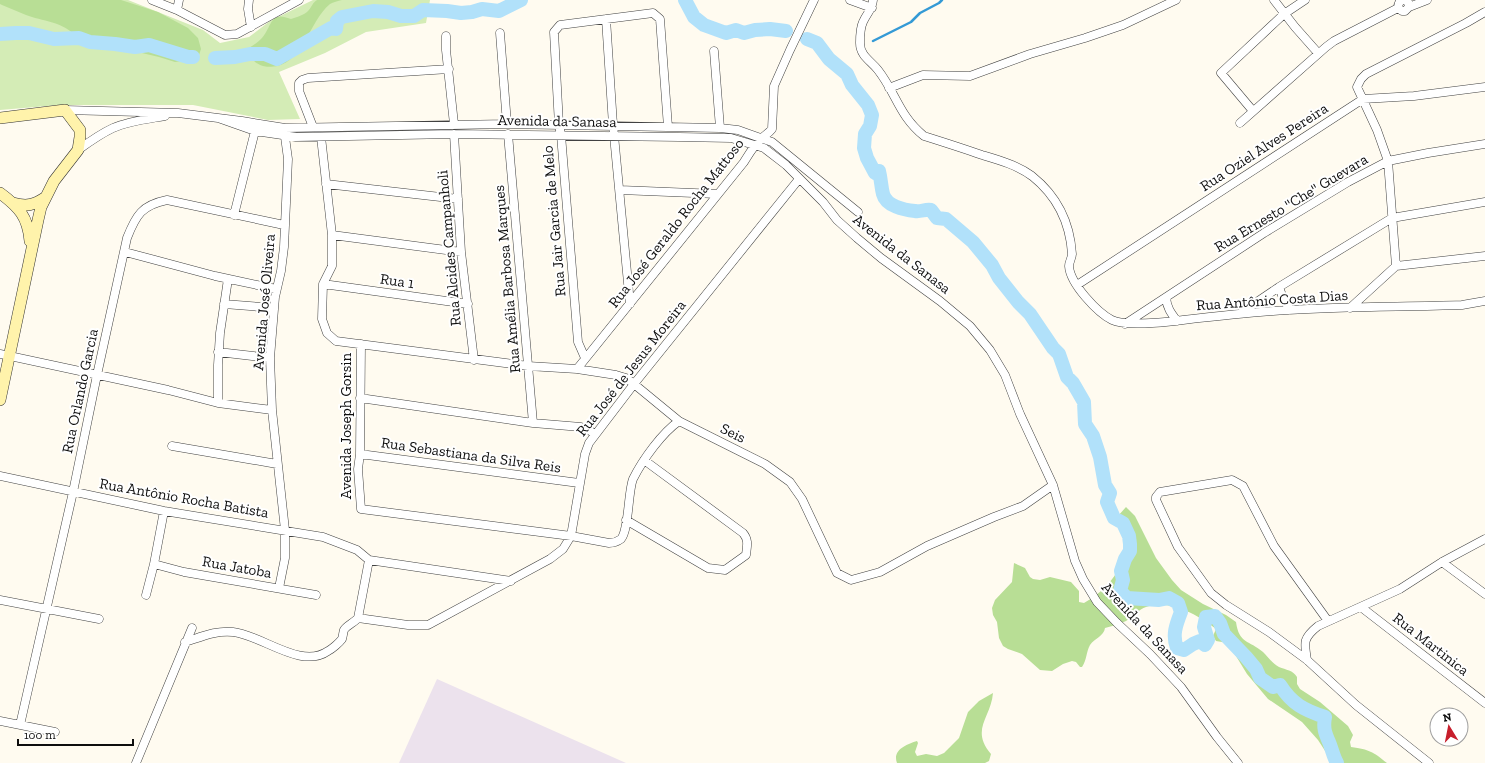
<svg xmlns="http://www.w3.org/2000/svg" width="1485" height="763" viewBox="0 0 1485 763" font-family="'Zilla Slab',serif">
<rect width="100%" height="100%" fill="#fffbf0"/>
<path fill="#ece2ed" d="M 437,679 L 626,763 L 399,763 Z"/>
<path fill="#d4ecb6" d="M 0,0 L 128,0 L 203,30 L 220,43 L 249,37 L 270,21 L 313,0 L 430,0 L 426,23 L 366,32 L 325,53 L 279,72 L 300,119 L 268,120 L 193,105 L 59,105 L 0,110 Z"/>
<path fill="#b8de95" d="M 0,0 L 121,0 L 158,12 L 188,28 L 198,38 L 201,49 L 199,55 L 194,59 L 175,62 L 159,57 L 116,47 L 98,40 L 75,36 C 65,22 41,21 26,15 C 18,12 10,8 2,5 L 0,4 Z
M 317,0 L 342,0 C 338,1 333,2 330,4 C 307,23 301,74 263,66 C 258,64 251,61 251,54 L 244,53 L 243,51 C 249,48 256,44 261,39 C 273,26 269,10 291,19 C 297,17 304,15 308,11 C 312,7 312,3 317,0 Z
M 1126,507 L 1135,516 L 1156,558 L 1172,580 L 1181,590 L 1203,604 L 1226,615 L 1236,622 C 1239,644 1249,640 1263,652 C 1268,657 1273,664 1279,667 C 1286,670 1293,670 1297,677 L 1297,684 L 1300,689 L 1320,702 L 1348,726 L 1353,735 L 1350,742 L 1351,747 C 1370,750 1372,751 1387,763 L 1333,763 L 1318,740 L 1302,722 L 1268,699 L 1247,674 L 1228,643 L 1216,641 L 1213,636 L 1216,629 C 1198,615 1170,599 1146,607 C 1139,609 1133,617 1126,621 C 1120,624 1112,626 1105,628 C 1104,636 1095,638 1090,645 C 1086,652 1087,660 1082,667 L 1080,667 L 1076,662 L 1072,661 L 1063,664 L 1052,671 L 1040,670 L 1022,654 L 1008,649 L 1003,646 L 999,638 L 997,622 L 993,615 L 992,608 L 995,600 L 1012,582 L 1014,563 L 1025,568 L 1030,577 L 1033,579 L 1040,580 L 1050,577 L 1071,582 L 1079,591 L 1079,602 L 1084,603 C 1101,593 1113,582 1121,564 C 1123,561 1125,558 1125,555 C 1127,543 1119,528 1118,516 Z
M 993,693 C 991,718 970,729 991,754 L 989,761 L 985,763 L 897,763 C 892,750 907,744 917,741 L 918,743 L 915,752 L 917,756 L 926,754 L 937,756 L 944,753 L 959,738 L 968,712 L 979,701 Z"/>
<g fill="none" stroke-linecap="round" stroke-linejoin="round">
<path stroke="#349ad5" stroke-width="2.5" d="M 873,41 L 911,22 L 920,13 L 939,3 L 942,0"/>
<path stroke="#b1e1fa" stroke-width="14" d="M 685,0 L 694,17 L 704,25 L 726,33 L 736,30 L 744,33 L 755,30 L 770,29 L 786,31
M 0,34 L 16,33 L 29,33 L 54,39 L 79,38 L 90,42 L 115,44 L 135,47 L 149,45 L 188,57 L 193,57
M 807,39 L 817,43 L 829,59 L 847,74 L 852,85 L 868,105 L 872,115 L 870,126 L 865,134 L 864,148 L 867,158 L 875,173 L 879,171 C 881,179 881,186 883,194 C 886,206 904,210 915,211 C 921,212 925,209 931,210 L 937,218 L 946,219 L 973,242 L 992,265 L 999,278 L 1018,302 L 1030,314 L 1053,348 L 1059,354 L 1067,377 L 1073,383 L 1084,402 L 1085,424 L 1093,436 L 1100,457 L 1105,485 L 1110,493 L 1107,502 L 1114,518 L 1123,523 L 1129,536 L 1130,544 L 1130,551 L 1125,559 L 1121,571 L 1123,580 L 1120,591 L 1127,598 L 1159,600 L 1169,598 L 1178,603 L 1181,612 C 1176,625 1172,635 1177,648 L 1184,650 L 1193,644 L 1200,641 L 1205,645 L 1208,640 L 1204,627 L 1206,617 L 1215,616 L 1220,623 L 1224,634 L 1246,657 L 1256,669 L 1260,678 L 1273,687 L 1280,685 C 1292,704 1304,710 1325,717 C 1323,728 1325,733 1329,742 C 1332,749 1333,756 1337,763
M 215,58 L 235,57 L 250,54 L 265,54 L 277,59 L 331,28 L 336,29 L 337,21 L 342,17 L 373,11 L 388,12 L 401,16 L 414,16 L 423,10 L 447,11 L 461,13 L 472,12 L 482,9 L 499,11 L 521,0"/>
<defs>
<path id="street" d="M 152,0 L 177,10 L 225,35 L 237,34 L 299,0
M 249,0 L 248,9 L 251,27
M 850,0 L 872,8
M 873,0 C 872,10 867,13 863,22 C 860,28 860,36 860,43 C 860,56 871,61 878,70 C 896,93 899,116 924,136 C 943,142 962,148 982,155 C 999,160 1017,165 1032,176 C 1057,196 1070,222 1072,254 C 1072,258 1069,262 1069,266 C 1070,284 1098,313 1112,320 C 1126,327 1166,322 1183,320 C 1218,316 1253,312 1288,310 C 1346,306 1405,307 1462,305 L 1485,301
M 1274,0 L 1295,27 L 1318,53
M 1403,0 C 1399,1 1398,4 1398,8 L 1402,11 L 1405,11 L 1409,7 L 1408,2 L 1404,0
M 1409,7 L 1427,0
M 177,10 L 179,0
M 606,19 L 613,125 L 630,304
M 500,33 L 507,124
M 446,36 L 446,50 L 454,124
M 714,51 L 720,128
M 889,88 L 923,75 L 970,76 L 1030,54 L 1085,38 L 1123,25 L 1176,0
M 65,110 L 178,113 L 242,121 L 285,128 L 507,124 L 720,128 L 738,130 L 772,142 L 858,212
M 1253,111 L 1221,73 L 1284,14 L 1305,0
M 221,119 L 255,131 L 296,137 L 454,134 L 679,137 L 731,138 L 764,148 L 786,165 L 823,202 L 837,220 L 857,238 L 881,258 L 940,301 L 970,326 L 990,350 L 1005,375 L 1020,414 L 1053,485 L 1075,561 L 1083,579 L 1097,602 L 1117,623 L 1150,654 L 1181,687 L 1217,737 L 1238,763
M 1240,123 L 1326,47 L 1334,41 L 1398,8
M 313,127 L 299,91 L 299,83 L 302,80 L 308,78 L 449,69
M 454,134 L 461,252 L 474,360
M 508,134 L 533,423
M 321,137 L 332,235 L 332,266 L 323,284 L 322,319 L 327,333 L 336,341 L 528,366 L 577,369 L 616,375 L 626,378 L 634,384 L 679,421 L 765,464 L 790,482 L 802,499 L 837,573 L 851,580 L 880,572 L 927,546 L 994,517 L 1023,506 L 1053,485
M 78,150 C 89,142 100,134 113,128 C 129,121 148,119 165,116
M 326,184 L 458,199
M 620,190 L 718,194
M 234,215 L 255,131
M 332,235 L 461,252
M 125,252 L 215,276 L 276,289
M 1396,266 L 1388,161 L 1377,130 L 1357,87 L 1361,79 L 1366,74 L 1466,23 L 1485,12
M 323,284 L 468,304
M 1077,285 L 1363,99 L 1414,96 L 1485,87
M 1279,287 L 1283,298 L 1290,310
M 1166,298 C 1167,308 1171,313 1177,321
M 224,304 L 274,308
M 1350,308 L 1396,266 L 1485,256
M 1242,312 L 1279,287 L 1392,218 L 1485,202
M 1125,324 L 1264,233 L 1348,182 L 1388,161 L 1428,153 L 1485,144
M 361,344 L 360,454 L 358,469 L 361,509 L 571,536 L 609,543 C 614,543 617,542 621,539 C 629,530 628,491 633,479 C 643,459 662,433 679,421
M 218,352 L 270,358
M 0,354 L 168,390 L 218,403 L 272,410
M 585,358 L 578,342 L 561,135 L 559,125 L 554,32 L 560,25 L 653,13 L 660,19 L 668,127
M 577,369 L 744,162 C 749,154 754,145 762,138 C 765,135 769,133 772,129 L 774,86 L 790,50 L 814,0
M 360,398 L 533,423 L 581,427 L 588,429 L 594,434
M 218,403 L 218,365 L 220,333 L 228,279
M 172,446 L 277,464
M 360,454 L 579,483
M 0,476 L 164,511 L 323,537 L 357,550 L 369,560 L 358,618 C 355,622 346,626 344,630 C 343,633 343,636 342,639 C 339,643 332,649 328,651 C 301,670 262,635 233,632 C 216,630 201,637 185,642
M 626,520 L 708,568 L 725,570 L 746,555 C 747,546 749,540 743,533 L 644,460
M 369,560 L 511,581
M 1442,562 L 1485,594
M 154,564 L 184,572 L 316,595
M 279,588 L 285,558 L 285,530 L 272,410 L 270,358 L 275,297 L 281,271 L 284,247 L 288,159 L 285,137
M 146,595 L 154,564 L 164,511
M 0,600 L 99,619
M 1361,607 L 1485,703
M 358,618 L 408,625 L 428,625 L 550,559 L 563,549 L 571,536 L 585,454 L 589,443 L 634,384 L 799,179
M 1328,621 L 1274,546 L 1243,486 L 1232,480 L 1160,492 L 1156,497 L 1156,500 L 1178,547 L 1211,593 L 1226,605 L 1269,632 L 1307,660 L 1356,705 L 1429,763
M 1307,660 C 1304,642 1303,638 1318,626 L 1400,589 L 1442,562 L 1485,539
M 0,721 L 55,732
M 20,725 L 73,492 L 97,375 L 127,238 C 136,215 142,205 167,200 L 284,225
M 136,763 L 192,628"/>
<path id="secondary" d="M 0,118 L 65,110 L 80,130 L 80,137 L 78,150 L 54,181 L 41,207 L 38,220 L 0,400
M 0,193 C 19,207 28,217 30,241
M 13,203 C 27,207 34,205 46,197"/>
</defs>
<use href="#street" stroke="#414141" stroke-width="9"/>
<use href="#secondary" stroke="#303030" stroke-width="12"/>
<use href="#street" stroke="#fff" stroke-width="8"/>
<use href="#secondary" stroke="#fff3ab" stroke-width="11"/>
</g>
<g text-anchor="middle" stroke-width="4" stroke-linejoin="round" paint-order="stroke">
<g font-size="15" fill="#0e0e0e" stroke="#fff">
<text transform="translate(557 121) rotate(1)" y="5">Avenida da Sanasa</text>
<text transform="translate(1264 147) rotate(-33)" y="5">Rua Oziel Alves Pereira</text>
<text transform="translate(1291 203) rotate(-31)" y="5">Rua Ernesto "Che" Guevara</text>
<text transform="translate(554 221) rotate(-95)" y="5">Rua Jair Garcia de Melo</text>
<text transform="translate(676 223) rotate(-52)" y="5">Rua José Geraldo Rocha Mattoso</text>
<text transform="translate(449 248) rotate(-95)" y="5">Rua Alcides Campanholi</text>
<text transform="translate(902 254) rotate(38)" y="5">Avenida da Sanasa</text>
<text transform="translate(507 279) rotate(-95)" y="5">Rua Amélia Barbosa Marques</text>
<text transform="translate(397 281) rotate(8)" y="5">Rua 1</text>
<text transform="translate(1272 300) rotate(-4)" y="5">Rua Antônio Costa Dias</text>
<text transform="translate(264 302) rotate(-85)" y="5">Avenida José Oliveira</text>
<text transform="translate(631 368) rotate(-52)" y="5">Rua José de Jesus Moreira</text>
<text transform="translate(80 391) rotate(-78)" y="5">Rua Orlando Garcia</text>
<text transform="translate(346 426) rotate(-90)" y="5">Avenida Joseph Gorsin</text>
<text transform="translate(733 433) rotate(26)" y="5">Seis</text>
<text transform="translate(471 455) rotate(8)" y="5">Rua Sebastiana da Silva Reis</text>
<text transform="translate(184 498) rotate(10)" y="5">Rua Antônio Rocha Batista</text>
<text transform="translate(237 567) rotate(10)" y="5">Rua Jatoba</text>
<text transform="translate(1145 628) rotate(47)" y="5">Avenida da Sanasa</text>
<text transform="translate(1431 644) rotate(38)" y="5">Rua Martinica</text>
</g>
</g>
<g transform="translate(1449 727) rotate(350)"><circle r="19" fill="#ffffff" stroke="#9f9f9f"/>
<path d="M0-3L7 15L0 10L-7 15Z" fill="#c71e2c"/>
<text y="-6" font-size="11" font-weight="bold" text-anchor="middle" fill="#0e0e0e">N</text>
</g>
<path d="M18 739v6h115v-6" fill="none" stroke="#0e0e0e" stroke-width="2"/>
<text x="24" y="739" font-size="12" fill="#0e0e0e" stroke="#ffffff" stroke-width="3" paint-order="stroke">100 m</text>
</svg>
